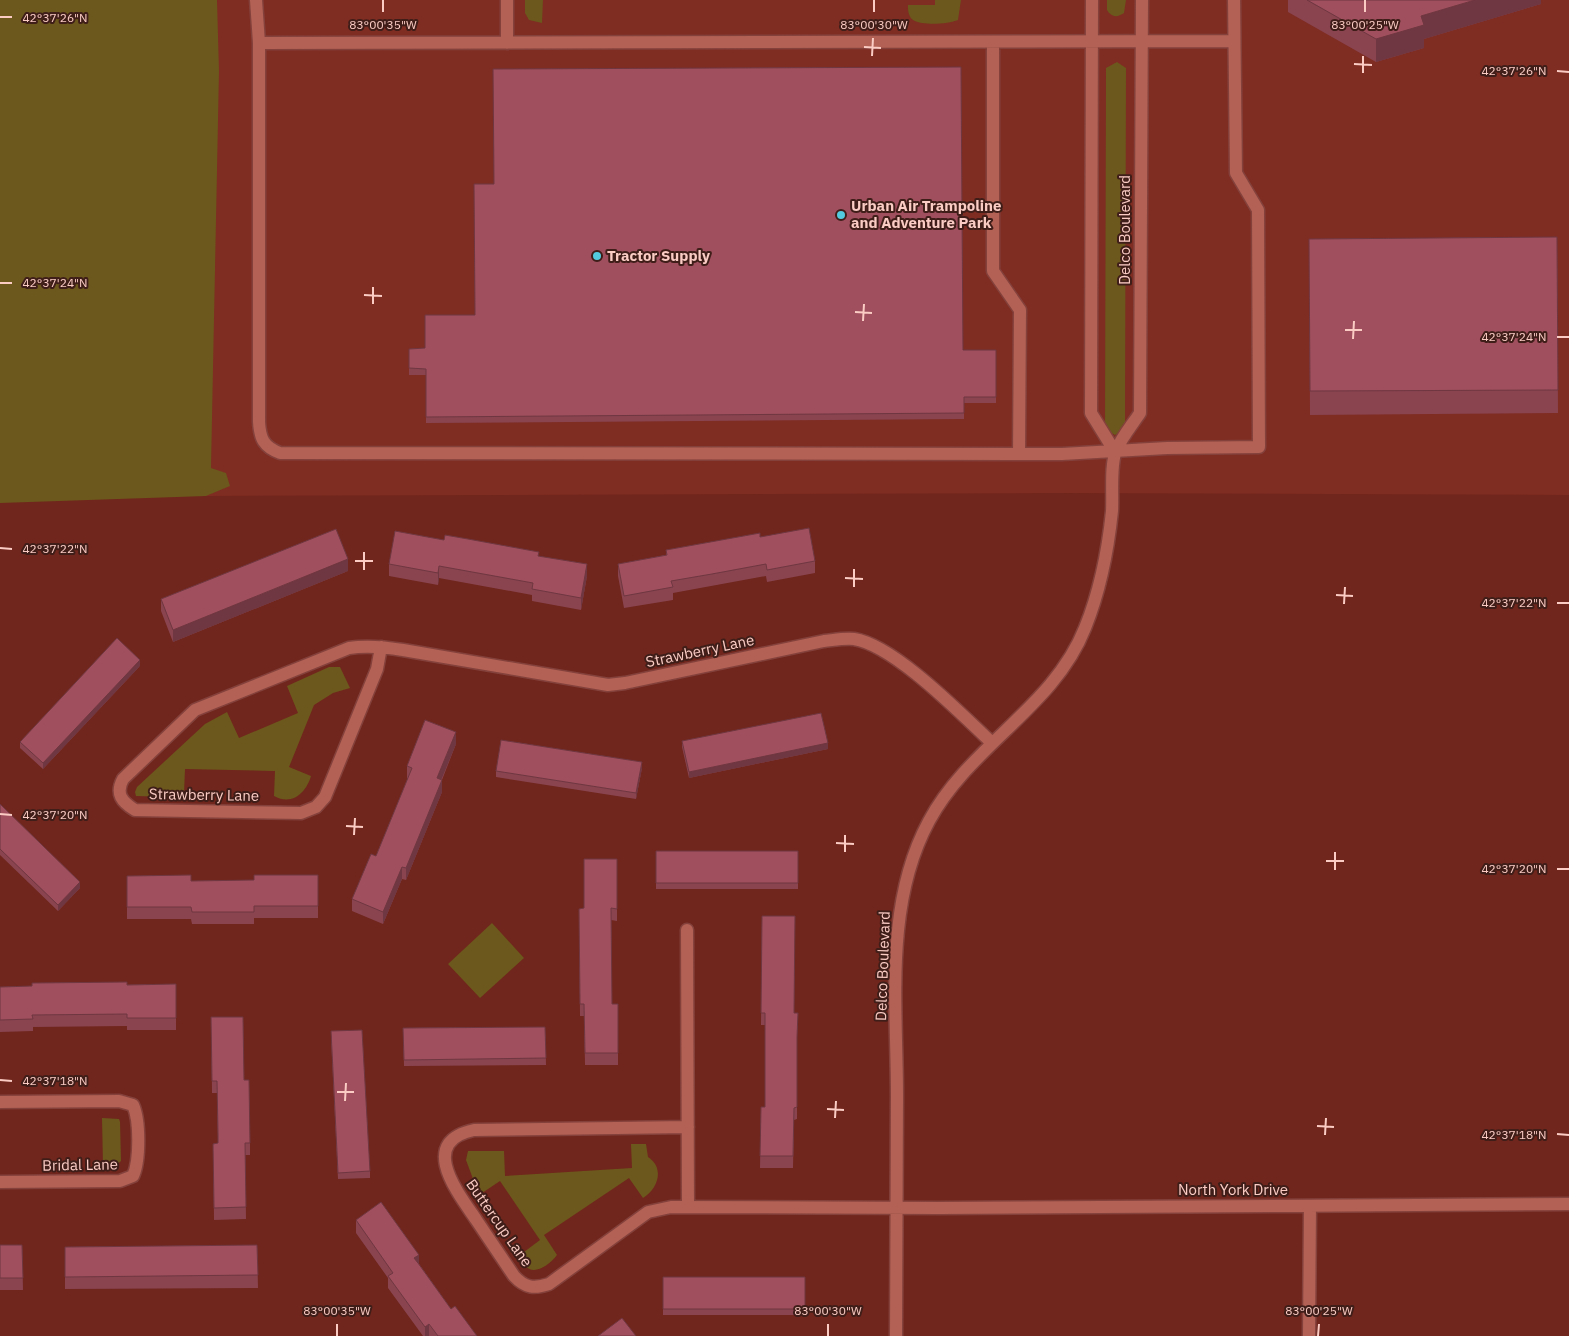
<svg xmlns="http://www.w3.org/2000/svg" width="1569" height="1336" viewBox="0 0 1569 1336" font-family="'IBM Plex Sans',sans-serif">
<rect width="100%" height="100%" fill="#70261c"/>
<path fill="#7f2c22" d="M 209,0 L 1569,0 L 1569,495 L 1056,493 L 206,496 Z"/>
<path fill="#6c581c" d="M 0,0 L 217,0 L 219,71 L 211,468 L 226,473 L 230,486 L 206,496 L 0,503 Z
M 525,0 L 543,0 L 542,23 L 529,20 L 525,13 Z
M 935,0 L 961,0 L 958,20 C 948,24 923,26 913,20 C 908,16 908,10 908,5 L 935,5 Z
M 1107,0 L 1126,0 L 1124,13 C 1117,18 1111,17 1107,10 Z
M 1117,62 L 1126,68 L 1125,429 L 1115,435 L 1105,429 L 1106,68 Z
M 329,667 L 340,667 L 350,688 L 333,693 L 314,705 L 289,767 L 311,776 C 306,793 292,806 274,796 L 275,771 L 185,769 L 184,793 L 170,797 L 136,796 L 135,792 L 137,787 L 205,724 L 227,712 L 239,738 L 298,713 L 287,686 Z
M 492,923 L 524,958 L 480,998 L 448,964 Z
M 102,1118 L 119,1119 L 120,1122 L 121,1161 L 116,1165 L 103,1165 Z
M 631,1144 L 646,1144 L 648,1157 C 665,1168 658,1189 643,1198 L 629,1178 L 544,1235 L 557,1255 C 546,1269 526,1280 520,1255 L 540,1240 L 500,1181 L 479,1195 L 466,1160 L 468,1151 L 504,1151 L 505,1176 L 632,1168 Z"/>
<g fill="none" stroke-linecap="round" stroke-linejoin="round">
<defs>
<path id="minor" d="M 256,0 L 259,43 L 259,422 C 260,439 264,447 280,453 L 1062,454 L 1167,448 L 1259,447 L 1258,210 L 1236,173 L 1234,0
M 1092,0 L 1091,413 L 1115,452
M 993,42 L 993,271 L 1020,310 L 1019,454
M 259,43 L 1234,41
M 507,43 L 507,0
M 381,647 L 377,669 L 325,797 L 316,807 L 301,813 L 135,810 C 122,802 115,794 123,779 L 195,710 L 349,648 C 367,645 385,647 403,650 L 608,685 L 625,683 L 824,641 C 834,640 844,638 854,639 C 894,645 961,714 991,742
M 687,930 L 688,1207
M 0,1102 L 119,1101 L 133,1105 C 140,1120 140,1161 133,1176 L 120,1181 L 0,1182
M 688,1127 L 474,1130 C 417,1142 458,1193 477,1221 C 489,1239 502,1258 514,1276 C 525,1288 534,1289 549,1284 L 648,1212 L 671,1207 L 939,1208 L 1569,1204
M 896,1336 C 897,1256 897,1176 897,1096 C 897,1005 884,904 929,821 C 970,745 1054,707 1085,628 C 1100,591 1108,550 1112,511 C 1113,495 1110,465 1116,451 C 1121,438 1132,425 1140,413 L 1142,0
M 1309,1336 L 1310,1206"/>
</defs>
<use href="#minor" stroke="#84413c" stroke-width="15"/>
<use href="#minor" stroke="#b26154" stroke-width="12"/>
</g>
<path fill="#894450" d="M 1288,0 L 1541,0 L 1541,4 L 1424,39 L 1424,48 L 1376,62 L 1288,12 Z
M 1557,237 L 1558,413 L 1310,415 L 1309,239 Z
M 475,315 L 963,350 L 996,350 L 996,403 L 964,403 L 964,419 L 426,423 L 426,375 L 409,375 L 409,349 L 425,348 Z
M 760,537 L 815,561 L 815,573 L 767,582 L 766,576 L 673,593 L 673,600 L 624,608 L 618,576 L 618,564 L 666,555 L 666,550 Z
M 539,556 L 587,576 L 581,610 L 532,601 L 532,595 L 439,578 L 438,585 L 389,576 L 389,564 Z
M 348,571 L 173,642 L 161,611 L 161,599 Z
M 140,666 L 43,769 L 20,748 L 20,742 Z
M 682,741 L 828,749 L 689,778 L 682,747 Z
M 456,744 L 442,780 L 442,792 L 406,880 L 402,879 L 383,924 L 352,911 L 352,899 L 376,856 L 408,778 L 407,778 L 407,766 Z
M 642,768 L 636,799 L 496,777 L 496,771 Z
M 0,804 L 80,888 L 58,911 L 0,855 Z
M 656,851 L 798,851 L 798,889 L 656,889 Z
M 617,859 L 617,921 L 611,920 L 612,1004 L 618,1004 L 618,1065 L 585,1065 L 584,1016 L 580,1016 L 579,921 L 584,908 Z
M 318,875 L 318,918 L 254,918 L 254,924 L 192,924 L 191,919 L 127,919 L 127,876 L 191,881 L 254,880 Z
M 762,916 L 794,1013 L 797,1049 L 797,1119 L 794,1120 L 793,1168 L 760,1168 L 761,1107 L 765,1107 L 765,1025 L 761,1025 Z
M 176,984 L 176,1030 L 127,1030 L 127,1026 L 33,1027 L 33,1031 L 0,1032 L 0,987 Z
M 211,1017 L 244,1080 L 250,1143 L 250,1155 L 245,1155 L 246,1219 L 214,1220 L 213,1144 L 218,1143 L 217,1093 L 212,1093 Z
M 545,1027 L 546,1065 L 404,1066 L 403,1028 Z
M 331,1037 L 370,1171 L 370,1178 L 338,1179 Z
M 356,1220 L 419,1264 L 451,1309 L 477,1336 L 423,1336 L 388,1288 L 388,1278 L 356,1233 Z
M 0,1245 L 22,1245 L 23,1290 L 0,1290 Z
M 257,1245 L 258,1288 L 65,1289 L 65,1247 Z
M 663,1277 L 805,1277 L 805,1315 L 663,1315 Z"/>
<path fill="#6f3741" d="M 1475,0 L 1541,0 L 1541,4 L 1424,39 L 1424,48 L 1376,62 L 1376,39 L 1421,16 Z
M 348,559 L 348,571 L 173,642 L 173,630 Z
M 587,564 L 587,576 L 581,610 L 581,598 Z
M 439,566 L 439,578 L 438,585 L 438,573 Z
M 140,660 L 140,666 L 43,769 L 43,763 Z
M 456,732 L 456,744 L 437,790 L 437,778 Z
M 828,743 L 828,749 L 689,778 L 689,772 Z
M 642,762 L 642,768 L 636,799 L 636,793 Z
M 442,780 L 442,792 L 406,880 L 406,868 Z
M 402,867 L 402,879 L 383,924 L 383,912 Z
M 80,882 L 80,888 L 58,911 L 58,905 Z
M 419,1255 L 419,1267 L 414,1258 Z
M 429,1324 L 429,1336 L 425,1336 L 425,1327 Z"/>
<path fill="#9f4f5d" stroke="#6f3741" d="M 1307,0 L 1475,0 L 1421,16 L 1424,25 L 1376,39 Z
M 961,67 L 963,350 L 996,350 L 996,397 L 964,397 L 964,413 L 426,417 L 426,369 L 409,368 L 409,349 L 425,348 L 425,315 L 475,315 L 474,184 L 494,184 L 493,69 Z
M 1557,237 L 1558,390 L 1310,391 L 1309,239 Z
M 809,528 L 815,561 L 767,570 L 766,564 L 712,574 L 671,581 L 673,587 L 624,596 L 618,564 L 667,555 L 666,550 L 760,533 L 760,537 Z
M 336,529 L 348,559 L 173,630 L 161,599 Z
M 395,531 L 444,540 L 445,535 L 468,539 L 539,552 L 538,556 L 587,564 L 581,598 L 532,589 L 533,583 L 439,566 L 438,573 L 389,564 Z
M 117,638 L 140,660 L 43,763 L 20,742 Z
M 821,713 L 828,743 L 689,772 L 682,741 Z
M 425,720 L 456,732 L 437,778 L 442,780 L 406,868 L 402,867 L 383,912 L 352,899 L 371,854 L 376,856 L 412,768 L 407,766 Z
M 501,740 L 642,762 L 636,793 L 496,771 Z
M 0,804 L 80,882 L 58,905 L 0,849 Z
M 656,851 L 798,851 L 798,883 L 656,883 Z
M 584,859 L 617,859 L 617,909 L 611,908 L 612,1004 L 618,1004 L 618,1053 L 585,1053 L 584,1004 L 580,1004 L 579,909 L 584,908 Z
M 191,875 L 191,881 L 254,880 L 254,875 L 318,875 L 318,906 L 254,906 L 254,912 L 192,912 L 191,907 L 127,907 L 127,876 Z
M 762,916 L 795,916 L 794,1013 L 798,1013 L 797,1037 L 797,1107 L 794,1108 L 793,1156 L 760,1156 L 761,1107 L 765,1107 L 765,1013 L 761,1013 Z
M 127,982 L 127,985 L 176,984 L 176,1018 L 127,1018 L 127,1014 L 32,1015 L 33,1019 L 0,1020 L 0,987 L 32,986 L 32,983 Z
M 211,1017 L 243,1017 L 244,1080 L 249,1080 L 250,1143 L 245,1143 L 246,1207 L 214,1208 L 213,1144 L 218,1143 L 218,1134 L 217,1081 L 212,1081 Z
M 545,1027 L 546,1058 L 404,1060 L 403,1028 Z
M 362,1030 L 370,1171 L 338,1173 L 331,1031 Z
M 381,1202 L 419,1255 L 414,1258 L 418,1263 L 451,1309 L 455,1306 L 477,1336 L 438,1336 L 429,1324 L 425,1327 L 388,1276 L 393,1273 L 356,1220 Z
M 0,1245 L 22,1245 L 23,1278 L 0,1278 Z
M 257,1245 L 258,1275 L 65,1277 L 65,1247 Z
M 663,1277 L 805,1277 L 805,1309 L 663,1309 Z
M 622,1318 L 636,1336 L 598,1336 Z"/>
<path fill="none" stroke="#faccc4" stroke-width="2" d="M 383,12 L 383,0M 874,12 L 874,0M 1365,12 L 1365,0M 0,17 L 12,17M 864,47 L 881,48M 872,56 L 873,38M 1354,64 L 1372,65M 1557,71 L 1569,72M 1363,73 L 1363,56M 0,283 L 12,283M 364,295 L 382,296M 373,304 L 373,287M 855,312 L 872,313M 863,321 L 864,304M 1345,330 L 1362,330M 1557,337 L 1569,337M 1353,339 L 1354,321M 0,548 L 12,549M 355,561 L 373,561M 364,570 L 364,552M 845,578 L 863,579M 854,587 L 854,569M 1336,595 L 1353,596M 1557,603 L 1569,603M 1344,604 L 1345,587M 0,814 L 12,815M 346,826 L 363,827M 354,835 L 355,818M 836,843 L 854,844M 845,852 L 845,835M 1326,861 L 1344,861M 1557,869 L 1569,869M 1335,870 L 1335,852M 0,1080 L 12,1081M 337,1092 L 354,1092M 345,1101 L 346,1083M 827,1109 L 844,1110M 835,1118 L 836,1101M 1317,1126 L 1334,1127M 1557,1134 L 1569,1135M 1325,1135 L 1326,1118M 337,1336 L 337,1324M 828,1336 L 828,1324M 1318,1336 L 1319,1324"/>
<g fill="#54cade" stroke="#3f1d18" stroke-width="2">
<circle cx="841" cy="215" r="5"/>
<circle cx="597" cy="256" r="5"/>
</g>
<g text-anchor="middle" stroke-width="4" stroke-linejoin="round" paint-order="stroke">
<g font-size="15" font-weight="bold" fill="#faccc4" stroke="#3f1d18" text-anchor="start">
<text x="851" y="211">Urban Air Trampoline<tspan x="851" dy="17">and Adventure Park</tspan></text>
<text x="607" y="261">Tractor Supply</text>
</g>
<g font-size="15" fill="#faccc4" stroke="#3f1d18">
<text transform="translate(1125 230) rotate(-90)" y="5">Delco Boulevard</text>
<text transform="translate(700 651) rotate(-12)" y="5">Strawberry Lane</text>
<text transform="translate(204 795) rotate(1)" y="5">Strawberry Lane</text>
<text transform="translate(883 966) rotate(-88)" y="5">Delco Boulevard</text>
<text transform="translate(80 1165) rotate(-1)" y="5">Bridal Lane</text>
<text x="1233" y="1195">North York Drive</text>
<text transform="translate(499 1223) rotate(55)" y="5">Buttercup Lane</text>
</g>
</g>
<g font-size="12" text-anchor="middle" fill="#faccc4" stroke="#3f1d18" stroke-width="4" stroke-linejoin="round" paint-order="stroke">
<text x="55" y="22">42°37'26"N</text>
<text x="383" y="29">83°00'35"W</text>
<text x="874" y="29">83°00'30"W</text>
<text x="1365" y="29">83°00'25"W</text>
<text x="1514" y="75">42°37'26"N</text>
<text x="55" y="287">42°37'24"N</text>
<text x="1514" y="341">42°37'24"N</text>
<text x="55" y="553">42°37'22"N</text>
<text x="1514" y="607">42°37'22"N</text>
<text x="55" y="819">42°37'20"N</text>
<text x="1514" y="873">42°37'20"N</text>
<text x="55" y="1085">42°37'18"N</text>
<text x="1514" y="1139">42°37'18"N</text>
<text x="337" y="1315">83°00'35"W</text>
<text x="828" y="1315">83°00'30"W</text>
<text x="1319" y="1315">83°00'25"W</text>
</g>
</svg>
